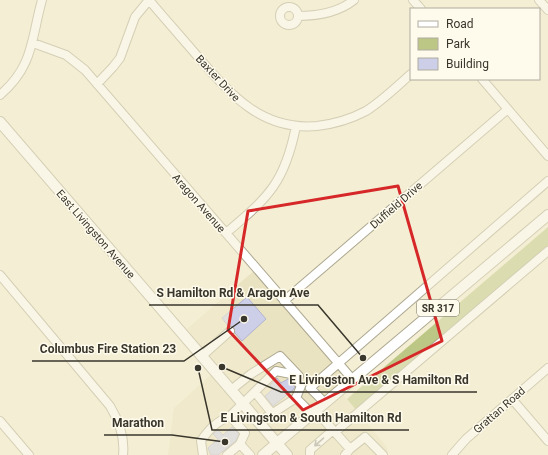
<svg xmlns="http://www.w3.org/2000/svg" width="548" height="455" viewBox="0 0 548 455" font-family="Roboto,sans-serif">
<rect width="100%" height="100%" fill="#f4eed4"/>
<path fill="#eae3c2" d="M 256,269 L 352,379 L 339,390 L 387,447 L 388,455 L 168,455 L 174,408 L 214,372 L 181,334 Z"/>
<path fill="#bdc785" d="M 548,227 L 548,246 L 356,410 L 347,399 Z"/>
<path fill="#cdcfe8" stroke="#b2b4cd" d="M 247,297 L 266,319 L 242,341 L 235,333 L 234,328 L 228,326 L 222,318 Z
M 277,378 L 281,383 L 288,379 L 295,387 L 293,390 L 273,406 L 265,396 L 273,389 L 270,385 Z
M 232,427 L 239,434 L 236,441 L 218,455 L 211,455 L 208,448 L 218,439 L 213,434 L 218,430 L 223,435 Z"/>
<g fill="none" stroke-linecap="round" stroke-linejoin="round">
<defs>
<path id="minor" d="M 149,0 C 165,19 182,38 199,58 C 231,95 262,131 317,126 C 334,124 351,119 366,111 C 382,101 396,87 411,74
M 413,0 L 421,9
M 539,0 L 548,10
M280 16a9 9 0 1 1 18 0a9 9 0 1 1-18 0Z
M 298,16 C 317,16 339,12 354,0
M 33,43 L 66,55 L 85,70 L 353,380
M 482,79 L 548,156
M 97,84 L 113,67 L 120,58 L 135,17 L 149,0
M 0,95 C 34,66 31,39 42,0
M 226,233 C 269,197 285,182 296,126
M 0,275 L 110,406 C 119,421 125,437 123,455
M 284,301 L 508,109
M 202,356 L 230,331
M 231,390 L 251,374 L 280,356 L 299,376
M 255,392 L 271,412
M 512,399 L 548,441
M 325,403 L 310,388 L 548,181
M 316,411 L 350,449 L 345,455
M 0,421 L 29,455
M 259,422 L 296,398 L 312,414
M 340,428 L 548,251
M 240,444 L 245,433 L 230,416 L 276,371 L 291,374 L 301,386 L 296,398
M 350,449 L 365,437 L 383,455
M 203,455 L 201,441 C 209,429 216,422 230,416
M 227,455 L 240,444 L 250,455
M 310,455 L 310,450 L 332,431
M 452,455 L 466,439 L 548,368"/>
<path id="major" d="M 0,122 L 287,455
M 263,455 L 548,215"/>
</defs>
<use href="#minor" stroke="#ada890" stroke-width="10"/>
<use href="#major" stroke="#ada890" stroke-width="12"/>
<use href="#minor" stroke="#fff" stroke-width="8"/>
<use href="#major" stroke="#fff" stroke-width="10"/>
</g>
<defs><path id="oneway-shaft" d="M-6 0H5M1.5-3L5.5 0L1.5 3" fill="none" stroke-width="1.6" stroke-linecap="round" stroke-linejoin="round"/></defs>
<use stroke="#9c9a96" href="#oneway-shaft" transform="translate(319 442) rotate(139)"/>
<path d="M0 0H548V455H0ZM 398,186 L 442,341 L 303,410 L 228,330 L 248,211 Z" fill="#f4eed4" fill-opacity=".55" fill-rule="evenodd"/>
<path fill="none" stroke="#d62828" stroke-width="3" stroke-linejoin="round" d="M 398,186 L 442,341 L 303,410 L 228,330 L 248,211 Z"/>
<g text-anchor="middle" stroke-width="3" stroke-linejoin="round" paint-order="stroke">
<rect fill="#fffbec" stroke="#747166" stroke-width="1" x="417" y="300" width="42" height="16" rx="3"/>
<g font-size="10" font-weight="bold" fill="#39362c">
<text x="438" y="312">SR 317</text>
</g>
<g font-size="11" fill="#39362c" stroke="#fffbec">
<text transform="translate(218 78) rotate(47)" y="4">Baxter Drive</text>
<text transform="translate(199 203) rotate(49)" y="4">Aragon Avenue</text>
<text transform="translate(396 205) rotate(-41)" y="4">Duffield Drive</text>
<text transform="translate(96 234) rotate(49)" y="4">East Livingston Avenue</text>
<text transform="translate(499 410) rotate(-41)" y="4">Grattan Road</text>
</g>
</g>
<path fill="none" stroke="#39362c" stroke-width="1.5" d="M363 358L318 305H149M244 319L184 361H32M222 367L281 392H477M198 368L212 430H409M225 442L172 435H104"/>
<g fill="#39362c" stroke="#fffbec" stroke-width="1.5">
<circle cx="363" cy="358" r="4"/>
<circle cx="244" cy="319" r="4"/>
<circle cx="222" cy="367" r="4"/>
<circle cx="198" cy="368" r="4"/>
<circle cx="225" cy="442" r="4"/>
</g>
<g font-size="12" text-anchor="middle" font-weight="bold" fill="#39362c" stroke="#fffbec" stroke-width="3" stroke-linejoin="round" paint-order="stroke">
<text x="233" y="297">S Hamilton Rd &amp; Aragon Ave</text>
<text x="108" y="353">Columbus Fire Station 23</text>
<text x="379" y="384">E Livingston Ave &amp; S Hamilton Rd</text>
<text x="311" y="422">E Livingston &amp; South Hamilton Rd</text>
<text x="138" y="427">Marathon</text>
</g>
<rect x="410" y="8" width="130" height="72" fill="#fffbec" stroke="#b0ac9f"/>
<rect x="418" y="21" width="20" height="6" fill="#ffffff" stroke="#b0ac9f"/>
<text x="446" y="28" font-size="12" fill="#39362c">Road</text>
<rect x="418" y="38" width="20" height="12" fill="#bdc785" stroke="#b0ac9f"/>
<text x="446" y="48" font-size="12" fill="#39362c">Park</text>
<rect x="418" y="58" width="20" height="12" fill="#cdcfe8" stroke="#b0ac9f"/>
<text x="446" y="68" font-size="12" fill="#39362c">Building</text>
</svg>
